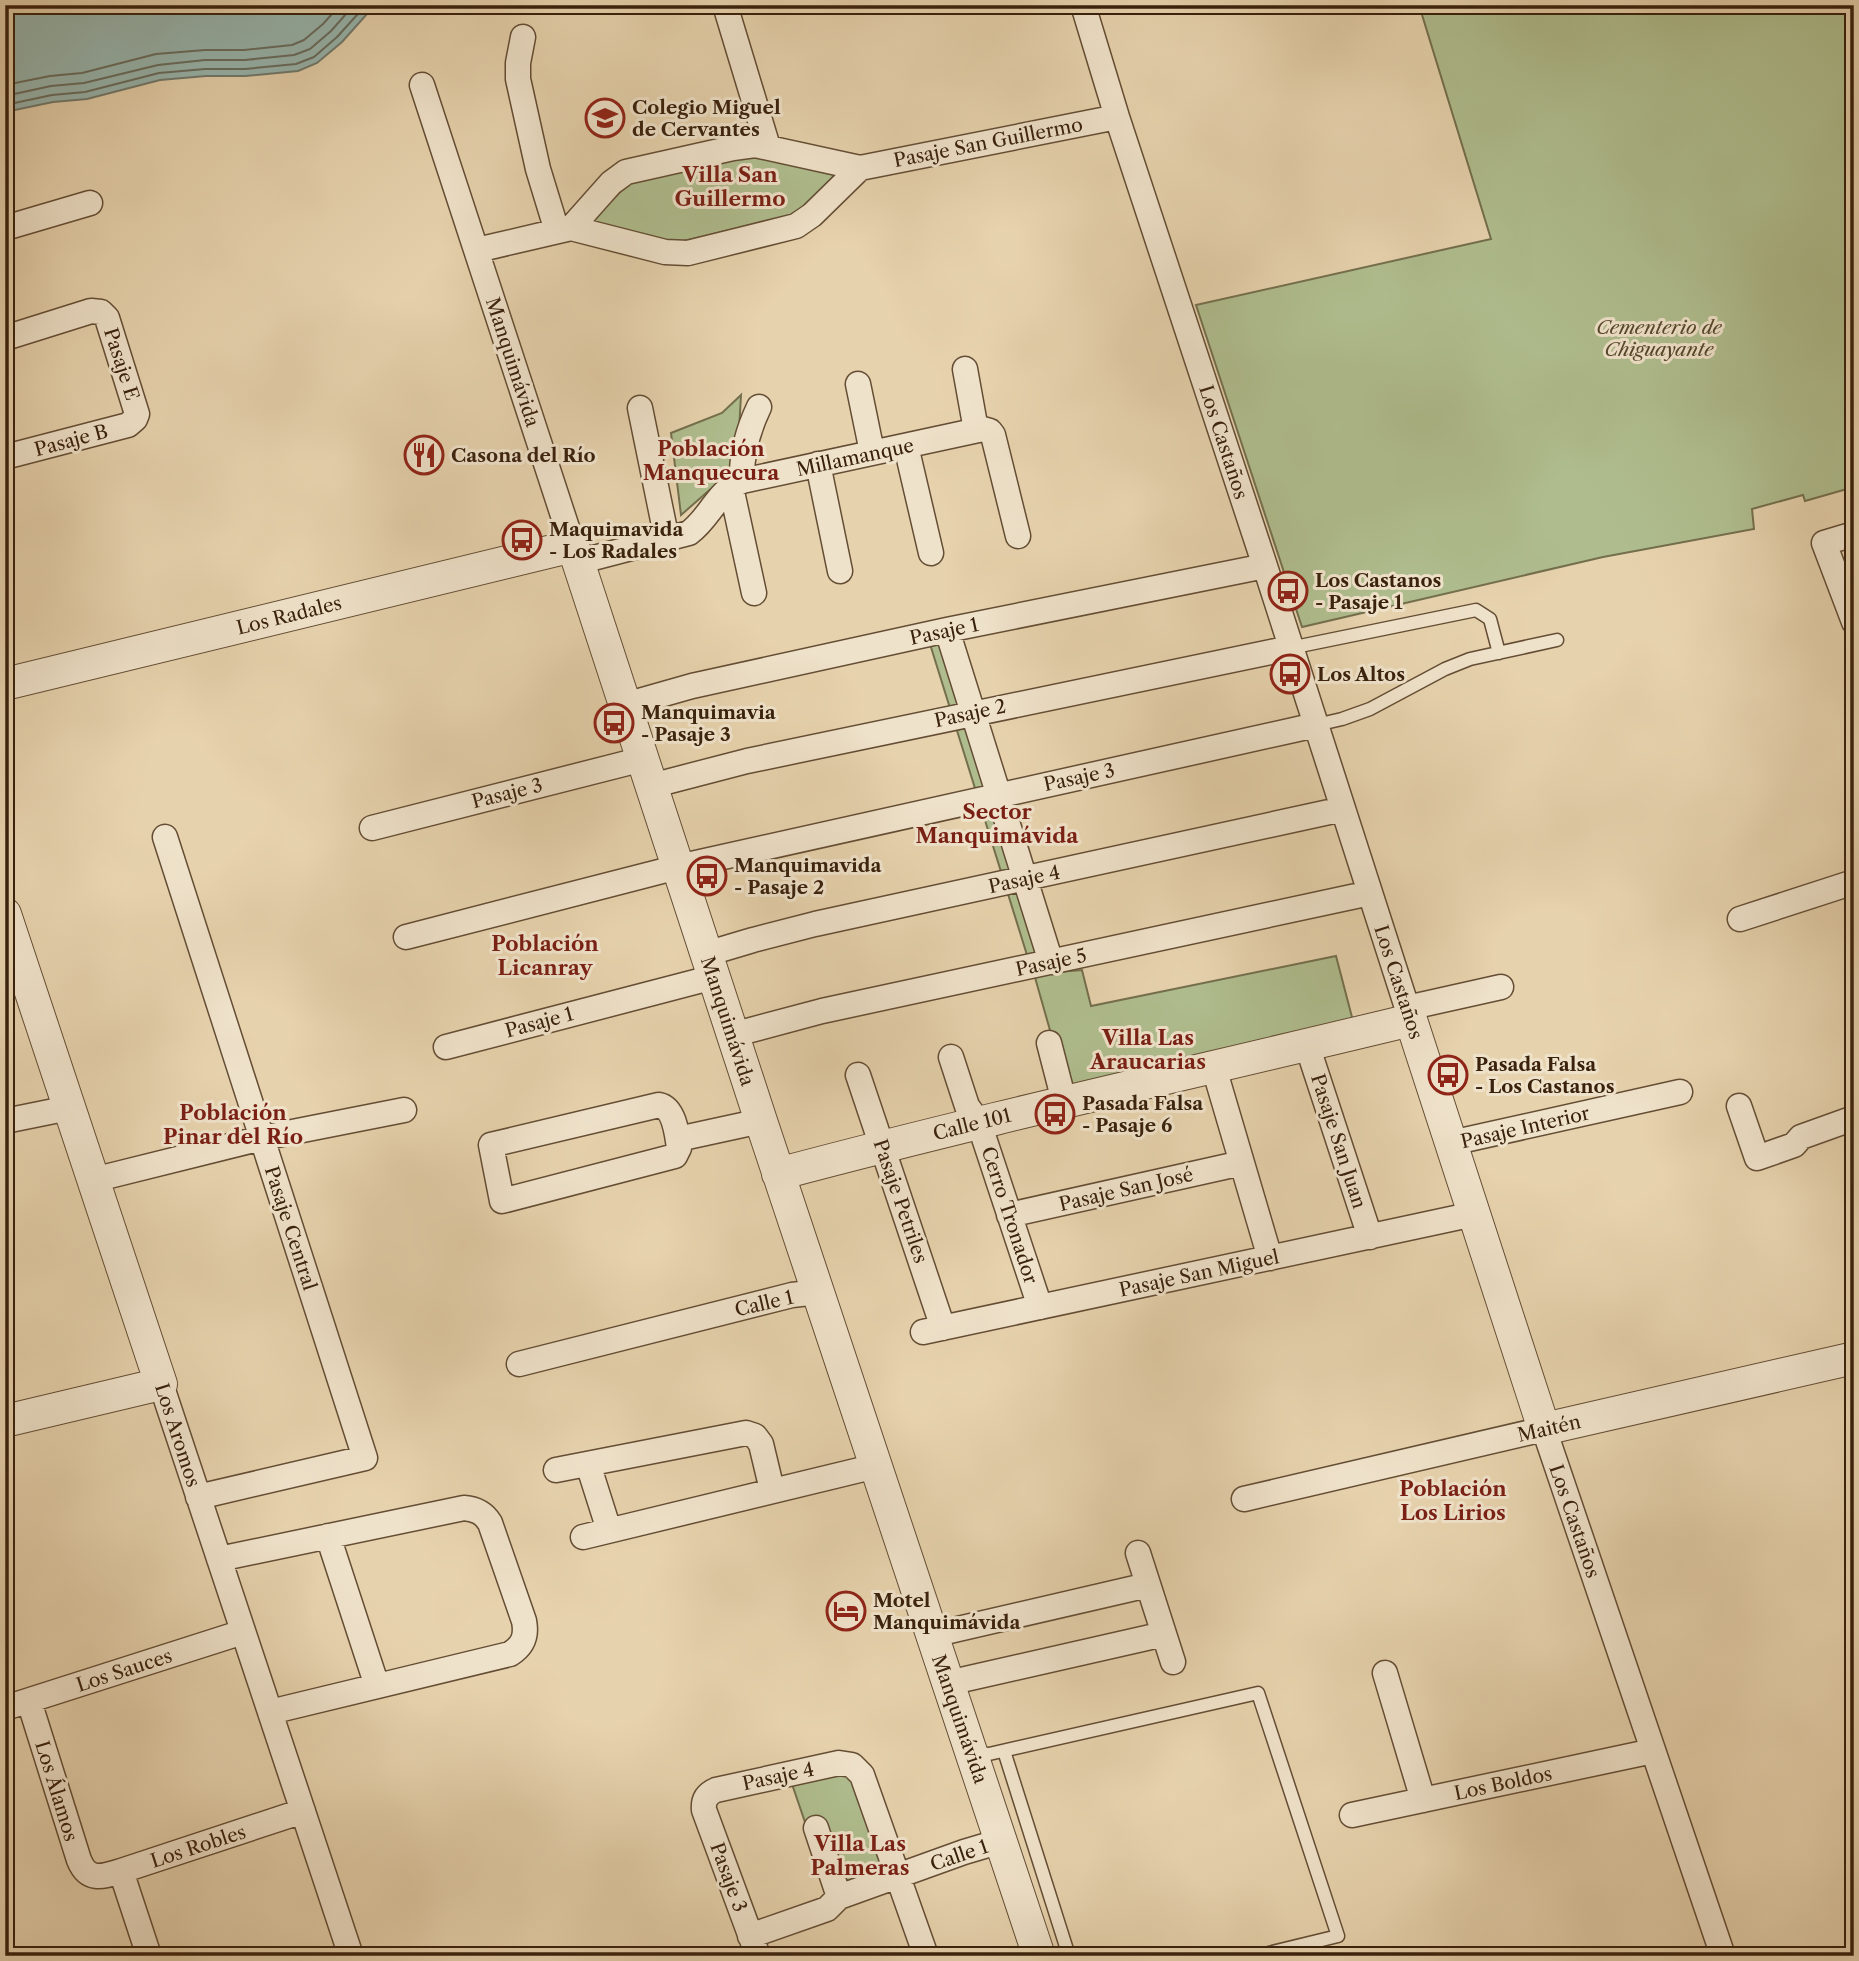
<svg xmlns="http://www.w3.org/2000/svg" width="1859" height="1961" viewBox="0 0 1859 1961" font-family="'Libre Caslon Text',serif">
<rect width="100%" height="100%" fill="#e6d2ad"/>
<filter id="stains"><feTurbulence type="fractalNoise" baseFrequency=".00286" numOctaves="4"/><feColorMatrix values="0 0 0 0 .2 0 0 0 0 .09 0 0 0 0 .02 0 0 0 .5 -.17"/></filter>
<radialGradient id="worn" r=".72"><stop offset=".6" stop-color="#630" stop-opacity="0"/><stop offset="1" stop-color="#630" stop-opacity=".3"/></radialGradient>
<path fill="#afbd8e" stroke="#746f4d" stroke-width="2" d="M 1419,5 L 1854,5 L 1854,487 L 1805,501 L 1803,495 L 1752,509 L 1754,529 L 1603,557 L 1302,627 L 1196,305 L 1491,239 Z
M 751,155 L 835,175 L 805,206 L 789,216 L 683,241 L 672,243 L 591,221 L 622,190 L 632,182 Z
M 741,395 L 737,466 L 681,515 L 671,433 L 722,413 Z
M 939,642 L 1036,952 L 1027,955 L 930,644 Z
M 1336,956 L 1353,1021 L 1067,1090 L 1034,974 L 1082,970 L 1091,1006 Z
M 849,1772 L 887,1870 L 841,1884 L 806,1825 L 792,1784 Z"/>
<path fill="#97b6af" stroke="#717a6e" stroke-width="2" d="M 5,5 L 375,5 L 342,42 L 317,63 L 298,71 L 245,76 L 206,76 L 160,80 L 87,99 L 53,102 L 5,112 Z"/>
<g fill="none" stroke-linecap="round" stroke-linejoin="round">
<path stroke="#686c5e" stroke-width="2" d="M 5,85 L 50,76 L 82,73 L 156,54 L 205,50 L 244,50 L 292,45 L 304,40 L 323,24 L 340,5
M 5,96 L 51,86 L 84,83 L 158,65 L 205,60 L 245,60 L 294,55 L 310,49 L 331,31 L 354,5
M 5,105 L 52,95 L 85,92 L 159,73 L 205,69 L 245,69 L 296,64 L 314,57 L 337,37 L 366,5"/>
<defs>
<path id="service" d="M 1290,648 L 1476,610 L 1490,619 L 1499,653
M 1316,725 L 1342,719 L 1370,709 L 1445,669 L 1470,659 L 1557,640
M 1004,1751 L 1069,1956
M 972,1753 L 989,1754 L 1258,1693 L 1338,1936 L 1256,1956"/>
<path id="minor" d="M 725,5 L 768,147
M 1083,5 L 1117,117 L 1265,566 L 1411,1020
M 523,37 L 518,63 L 518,79 L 538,169 L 557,231
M 422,85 L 573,546
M 5,228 L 90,203
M 571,228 L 611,183 L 626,172 L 733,148 L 755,145 L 860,168 L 1117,117
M 477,250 L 571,228 L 665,252 L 688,253 L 796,226 L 812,215 L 860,168
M 5,338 L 91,311 L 101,312 L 107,318 L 137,414 L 135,419 L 128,425 L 5,457
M 965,369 L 976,430
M 858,384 L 872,452
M 640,408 L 667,540
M 906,446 L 931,553
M 818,464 L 840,571
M 742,481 C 741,455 748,430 759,407
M 731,487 L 754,593
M 1854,534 L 1824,543 L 1854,622
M 578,562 L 689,533 C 710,518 717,491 742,481 L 983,429 L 990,431 L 993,435 L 1018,536
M 947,630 L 1051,962
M 625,705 L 692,686 L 947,630 L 1265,566
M 651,786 L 747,761 L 1290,648
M 372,828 L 643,759
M 165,837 L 365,1458 L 198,1497
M 1740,919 L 1854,882
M 406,937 L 678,867 L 1316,725
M 706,954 L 753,940 L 815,924 L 1343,809
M 1407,1008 L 1501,987
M 732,1035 L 822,1011 L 1370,893
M 1049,1043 L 1064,1101
M 1307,1045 L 1370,1237
M 446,1047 L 714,977
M 951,1057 L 967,1106 L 979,1123 L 1040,1307
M 1214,1068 L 1270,1258
M 858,1075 L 943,1328
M 659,1105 C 674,1108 677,1133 679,1148 L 675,1156 L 502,1201 L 491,1145 Z
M 1739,1106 L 1757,1158 L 1794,1145 L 1801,1137 L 1854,1118
M 5,1121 L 69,1108
M 678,1139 L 761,1121
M 1451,1143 L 1680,1092
M 93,1180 L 262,1138 L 404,1110
M 1009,1215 L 1242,1163
M 923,1332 L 1474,1214
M 519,1364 L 792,1295 L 818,1292
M 161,1384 L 351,1956
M 588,1464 L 609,1530
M 556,1470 L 746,1433 L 755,1436 L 761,1444 L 772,1490
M 1244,1499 L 1544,1429 L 1723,1956
M 328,1536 L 377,1686
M 583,1537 L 876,1466
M 1138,1553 L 1173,1662
M 219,1559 L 464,1508 C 476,1509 484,1513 490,1523 L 524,1621 C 527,1636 523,1646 510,1654 L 270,1712
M 932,1635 L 1148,1585
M 1385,1673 L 1423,1800
M 948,1683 L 1164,1634
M 29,1701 L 79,1860 C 88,1882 102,1877 121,1871 L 303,1811
M 5,1708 L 243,1632
M 1352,1815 L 1653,1751
M 816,1828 L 839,1897
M 121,1871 L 149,1956
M 750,1936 L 827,1909 L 839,1897 L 964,1852 L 1001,1841
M 758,1956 L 704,1810 C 703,1800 707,1794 716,1790 L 839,1763 L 852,1765 L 862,1775 L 926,1956"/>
<path id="tertiary" d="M 5,684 L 573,546 L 761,1121 L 1039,1956
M 5,914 L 161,1384 L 5,1421
M 778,1174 C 988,1118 1200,1071 1411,1020 L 1544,1429 L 1854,1358"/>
</defs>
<use href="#service" stroke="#644d34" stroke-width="15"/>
<use href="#minor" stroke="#644d34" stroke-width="27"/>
<use href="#tertiary" stroke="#644d34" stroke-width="34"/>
<use href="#service" stroke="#efe2ca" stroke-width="12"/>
<use href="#minor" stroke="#efe2ca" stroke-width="24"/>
<use href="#tertiary" stroke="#efe2ca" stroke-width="32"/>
</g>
<defs>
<symbol id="school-ring" viewBox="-11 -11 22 22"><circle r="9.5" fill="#efe2ca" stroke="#8f2418" stroke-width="1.5"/><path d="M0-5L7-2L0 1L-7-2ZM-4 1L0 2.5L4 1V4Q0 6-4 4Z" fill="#8f2418"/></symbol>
<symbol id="restaurant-ring" viewBox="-11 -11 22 22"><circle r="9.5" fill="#efe2ca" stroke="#8f2418" stroke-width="1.5"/><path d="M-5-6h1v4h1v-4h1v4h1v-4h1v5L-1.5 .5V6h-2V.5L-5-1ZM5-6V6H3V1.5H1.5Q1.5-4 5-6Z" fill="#8f2418"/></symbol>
<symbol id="bus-ring" viewBox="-11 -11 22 22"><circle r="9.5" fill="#efe2ca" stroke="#8f2418" stroke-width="1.5"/><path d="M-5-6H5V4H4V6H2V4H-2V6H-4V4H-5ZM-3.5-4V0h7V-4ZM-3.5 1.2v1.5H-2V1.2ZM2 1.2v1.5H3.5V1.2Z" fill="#8f2418"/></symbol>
<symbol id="hotel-ring" viewBox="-11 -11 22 22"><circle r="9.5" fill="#efe2ca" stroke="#8f2418" stroke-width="1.5"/><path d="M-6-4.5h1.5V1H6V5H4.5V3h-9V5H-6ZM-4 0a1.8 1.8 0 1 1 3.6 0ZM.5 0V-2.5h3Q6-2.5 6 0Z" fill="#8f2418"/></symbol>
</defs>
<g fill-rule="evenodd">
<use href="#school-ring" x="583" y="96" width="44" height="44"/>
<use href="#restaurant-ring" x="402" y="433" width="44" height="44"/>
<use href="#bus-ring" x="500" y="518" width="44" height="44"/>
<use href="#bus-ring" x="1266" y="569" width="44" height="44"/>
<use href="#bus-ring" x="1268" y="652" width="44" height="44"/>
<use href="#bus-ring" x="592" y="701" width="44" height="44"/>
<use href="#bus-ring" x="685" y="854" width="44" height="44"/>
<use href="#bus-ring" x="1426" y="1053" width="44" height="44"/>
<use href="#bus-ring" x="1033" y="1092" width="44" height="44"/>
<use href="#hotel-ring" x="824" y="1589" width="44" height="44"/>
</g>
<g text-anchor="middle" stroke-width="6" stroke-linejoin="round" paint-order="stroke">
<g font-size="19" font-weight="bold" fill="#39210c" stroke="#efe2ca" text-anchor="start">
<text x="632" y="114">Colegio Miguel<tspan x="632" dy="22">de Cervantes</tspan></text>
<text x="451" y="462">Casona del Río</text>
<text x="549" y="536">Maquimavida<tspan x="549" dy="22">- Los Radales</tspan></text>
<text x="1315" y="587">Los Castanos<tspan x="1315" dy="22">- Pasaje 1</tspan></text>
<text x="1317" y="681">Los Altos</text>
<text x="641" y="719">Manquimavia<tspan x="641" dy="22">- Pasaje 3</tspan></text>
<text x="734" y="872">Manquimavida<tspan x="734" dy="22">- Pasaje 2</tspan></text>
<text x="1475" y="1071">Pasada Falsa<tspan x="1475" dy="22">- Los Castanos</tspan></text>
<text x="1082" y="1110">Pasada Falsa<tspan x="1082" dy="22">- Pasaje 6</tspan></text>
<text x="873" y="1607">Motel<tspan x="873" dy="22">Manquimávida</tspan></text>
</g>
<g font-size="19" fill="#39210c" stroke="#efe2ca">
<text transform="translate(988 142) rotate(-11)" y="7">Pasaje San Guillermo</text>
<text transform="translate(513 362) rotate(72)" y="7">Manquimávida</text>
<text transform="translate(122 364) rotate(72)" y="7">Pasaje E</text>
<text transform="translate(71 440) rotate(-15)" y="7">Pasaje B</text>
<text transform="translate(1224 442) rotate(72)" y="7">Los Castaños</text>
<text transform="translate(855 457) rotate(-12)" y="7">Millamanque</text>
<text transform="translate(289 615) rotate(-14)" y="7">Los Radales</text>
<text transform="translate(944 631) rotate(-12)" y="7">Pasaje 1</text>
<text transform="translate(970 713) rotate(-12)" y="7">Pasaje 2</text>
<text transform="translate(1079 777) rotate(-12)" y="7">Pasaje 3</text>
<text transform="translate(507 793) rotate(-14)" y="7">Pasaje 3</text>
<text transform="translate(1024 879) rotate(-12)" y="7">Pasaje 4</text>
<text transform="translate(1051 962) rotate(-12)" y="7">Pasaje 5</text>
<text transform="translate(1399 982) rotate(72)" y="7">Los Castaños</text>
<text transform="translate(728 1021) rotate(72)" y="7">Manquimávida</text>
<text transform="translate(539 1022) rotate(-15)" y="7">Pasaje 1</text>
<text transform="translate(972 1124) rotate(-14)" y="7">Calle 101</text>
<text transform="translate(1525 1127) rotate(-13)" y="7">Pasaje Interior</text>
<text transform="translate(1339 1141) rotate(72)" y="7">Pasaje San Juan</text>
<text transform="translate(1126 1189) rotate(-13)" y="7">Pasaje San José</text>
<text transform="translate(901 1201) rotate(71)" y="7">Pasaje Petriles</text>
<text transform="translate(1010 1215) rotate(72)" y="7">Cerro Tronador</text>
<text transform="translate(291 1228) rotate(72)" y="7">Pasaje Central</text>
<text transform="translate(1199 1273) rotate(-12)" y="7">Pasaje San Miguel</text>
<text transform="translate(764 1303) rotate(-13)" y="7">Calle 1</text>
<text transform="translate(1549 1428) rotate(-13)" y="7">Maitén</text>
<text transform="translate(178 1435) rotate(72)" y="7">Los Aromos</text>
<text transform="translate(1575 1521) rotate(71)" y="7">Los Castaños</text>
<text transform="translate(124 1670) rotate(-18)" y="7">Los Sauces</text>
<text transform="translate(960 1719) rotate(71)" y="7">Manquimávida</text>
<text transform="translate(778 1776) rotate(-12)" y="7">Pasaje 4</text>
<text transform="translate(1503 1783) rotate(-12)" y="7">Los Boldos</text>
<text transform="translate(57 1791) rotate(73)" y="7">Los Álamos</text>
<text transform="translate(198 1846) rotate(-18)" y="7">Los Robles</text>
<text transform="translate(959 1855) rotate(-19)" y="7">Calle 1</text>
<text transform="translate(729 1877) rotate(70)" y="7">Pasaje 3</text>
</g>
<g font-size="19" font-style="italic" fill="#56482c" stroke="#efe2ca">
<text x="1659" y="334">Cementerio de<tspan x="1659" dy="22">Chiguayante</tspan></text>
</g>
<g font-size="21" font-weight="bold" fill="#7a1f14" stroke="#efe2ca">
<text x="730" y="182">Villa San<tspan x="730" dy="24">Guillermo</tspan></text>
<text x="711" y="456">Población<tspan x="711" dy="24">Manquecura</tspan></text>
<text x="997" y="819">Sector<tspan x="997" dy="24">Manquimávida</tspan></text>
<text x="545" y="951">Población<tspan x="545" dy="24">Licanray</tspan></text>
<text x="1148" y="1045">Villa Las<tspan x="1148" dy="24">Araucarias</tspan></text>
<text x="233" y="1120">Población<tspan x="233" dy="24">Pinar del Río</tspan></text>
<text x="1453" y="1496">Población<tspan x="1453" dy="24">Los Lirios</tspan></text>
<text x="860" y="1851">Villa Las<tspan x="860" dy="24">Palmeras</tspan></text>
</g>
</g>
<rect width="1859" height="1961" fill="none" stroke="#e6d2ad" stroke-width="28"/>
<rect x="7" y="7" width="1845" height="1947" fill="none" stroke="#39210c" stroke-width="3.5"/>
<rect x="14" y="14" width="1831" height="1933" fill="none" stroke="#39210c" stroke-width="2"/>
<rect width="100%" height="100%" filter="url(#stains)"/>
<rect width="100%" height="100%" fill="url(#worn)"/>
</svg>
